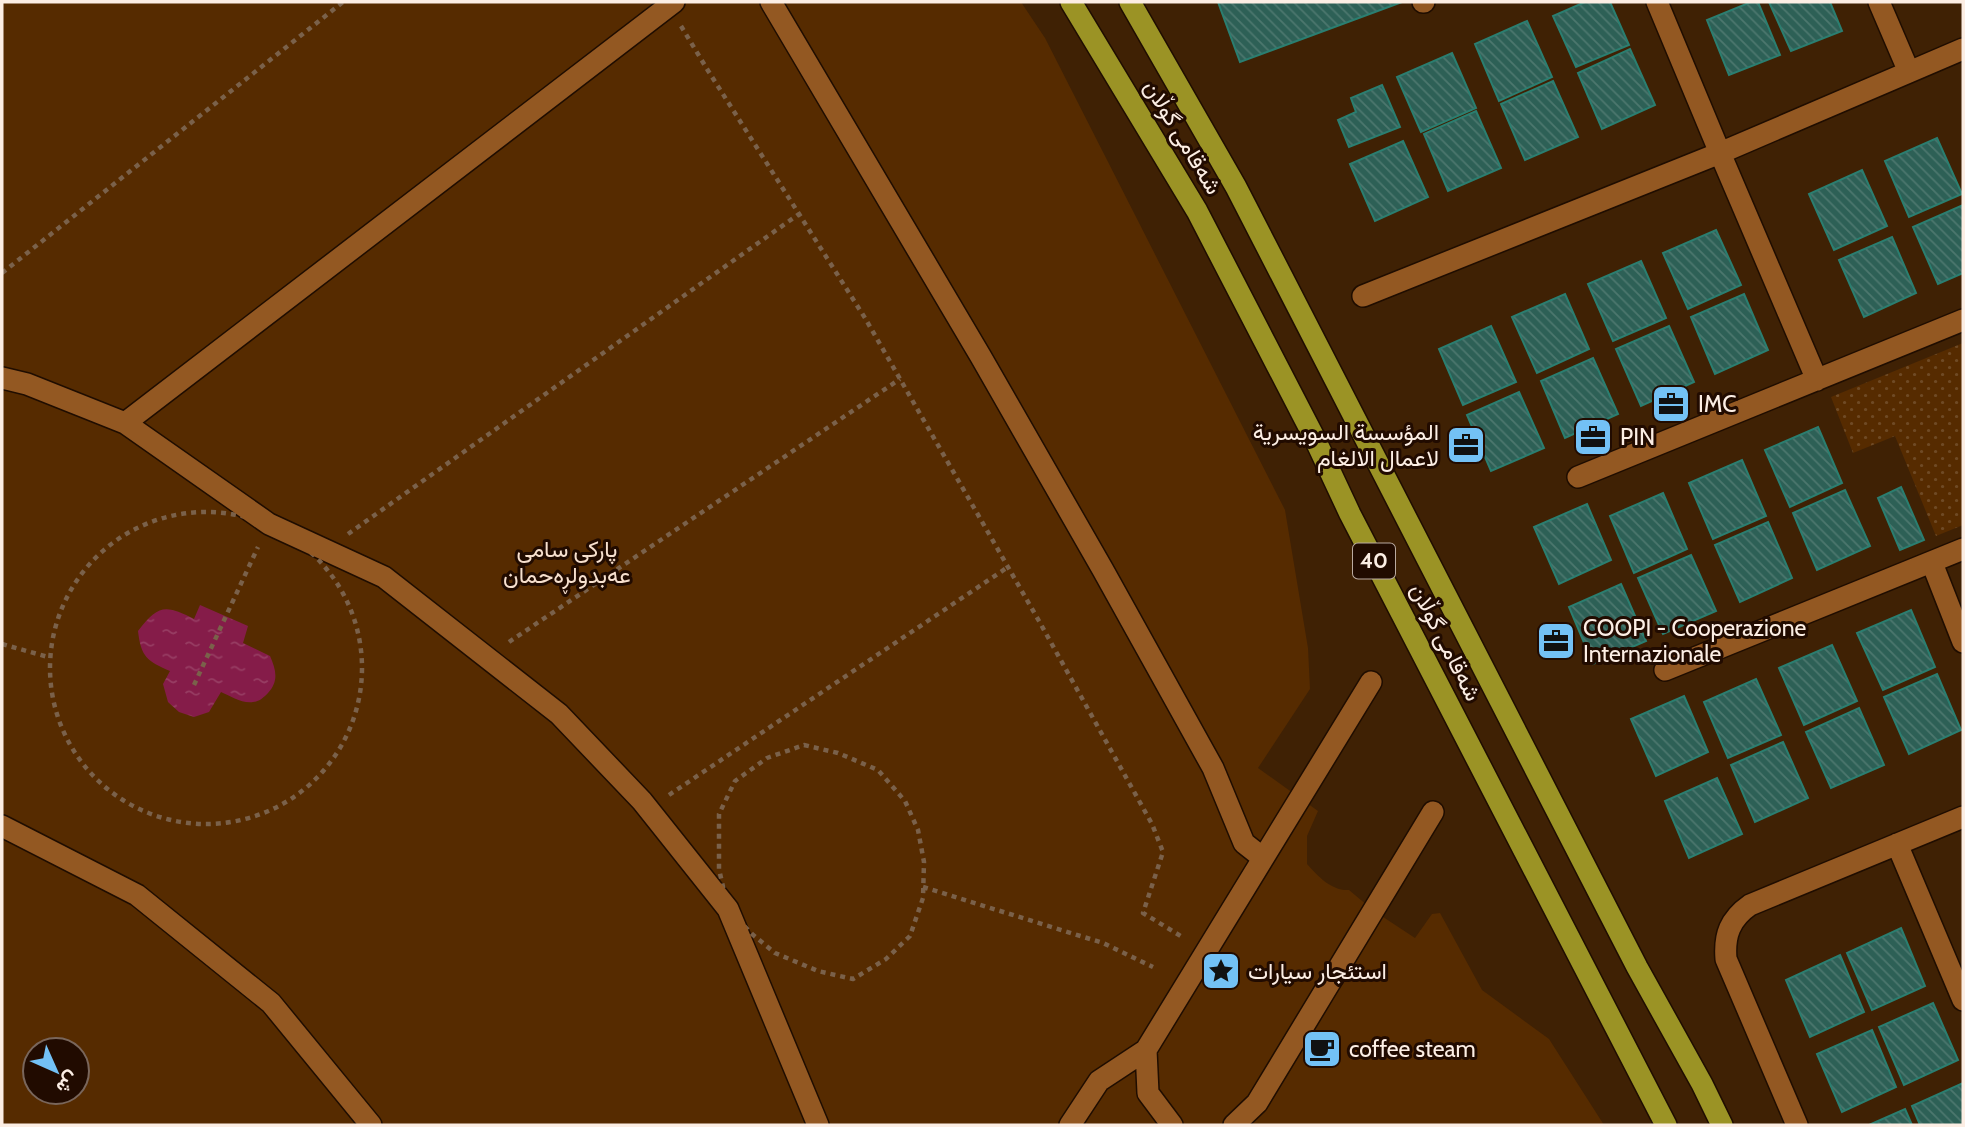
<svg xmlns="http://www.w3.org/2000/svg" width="1965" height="1127" viewBox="0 0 1965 1127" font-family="Cabin,Vazirmatn,sans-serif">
<defs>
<pattern id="grass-dots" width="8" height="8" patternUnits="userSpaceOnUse" patternTransform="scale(1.75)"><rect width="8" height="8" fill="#562b00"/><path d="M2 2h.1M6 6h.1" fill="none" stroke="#6f4a25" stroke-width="1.8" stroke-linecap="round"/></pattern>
<pattern id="water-ripples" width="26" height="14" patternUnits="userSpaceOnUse" patternTransform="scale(1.75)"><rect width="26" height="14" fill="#851c49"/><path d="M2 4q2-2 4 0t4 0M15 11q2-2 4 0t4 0" fill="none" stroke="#973d63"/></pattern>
<pattern id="building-back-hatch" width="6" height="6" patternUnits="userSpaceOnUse" patternTransform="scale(1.75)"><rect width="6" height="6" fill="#2d6056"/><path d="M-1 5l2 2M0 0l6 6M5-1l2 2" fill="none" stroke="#4c776e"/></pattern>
</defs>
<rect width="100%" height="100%" fill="#3f2104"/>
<path fill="url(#grass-dots)" d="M 1963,343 L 1963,525 L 1936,536 L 1895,436 L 1853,453 L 1831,397 Z"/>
<path fill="#562b00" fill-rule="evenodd" d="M 2,2 L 1021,2 L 1045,38 L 1285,510 L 1308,648 L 1310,689 L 1258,768 L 1318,811 L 1307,836 L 1307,864 C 1318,876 1331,891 1349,890 L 1374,911 L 1415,938 L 1432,914 L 1440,913 L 1482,990 L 1549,1039 L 1604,1125 L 2,1125 ZM 35,1050 L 77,1050 L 77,1092 L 35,1092 Z"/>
<path fill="url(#water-ripples)" d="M 200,605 L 248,626 L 243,643 L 270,656 C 276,670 279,681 268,693 C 264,697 259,702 253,702 C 243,704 230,696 221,692 L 209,712 L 194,717 L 179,712 L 168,702 L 163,684 L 170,671 C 147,661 141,657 138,631 C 158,605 165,604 194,619 Z"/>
<path fill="url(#building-back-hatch)" stroke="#2b7e70" stroke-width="2" d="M 1218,2 L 1402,2 L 1240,62 Z
M 1585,2 L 1610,2 L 1629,45 L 1576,67 L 1553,16 Z
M 1751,2 L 1758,2 L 1780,55 L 1729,75 L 1707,20 Z
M 1769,2 L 1830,2 L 1842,31 L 1791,51 Z
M 1527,21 L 1552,77 L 1499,101 L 1475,44 Z
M 1630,49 L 1655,105 L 1602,129 L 1578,73 Z
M 1452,53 L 1476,108 L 1421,132 L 1397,77 Z
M 1553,81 L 1578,137 L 1525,160 L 1501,104 Z
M 1382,85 L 1400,127 L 1349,147 L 1338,120 L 1356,112 L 1351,98 Z
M 1476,111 L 1501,168 L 1448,191 L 1424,134 Z
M 1937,138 L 1962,194 L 1909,217 L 1885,161 Z
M 1403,141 L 1428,197 L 1375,221 L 1350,164 Z
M 1862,170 L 1887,226 L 1834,250 L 1809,194 Z
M 1963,205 L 1963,273 L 1938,284 L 1913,227 Z
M 1716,230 L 1741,285 L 1688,309 L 1663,253 Z
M 1892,237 L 1916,293 L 1864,317 L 1839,260 Z
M 1641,261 L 1666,318 L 1613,341 L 1588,284 Z
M 1565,294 L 1589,349 L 1537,373 L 1512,317 Z
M 1744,294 L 1768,350 L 1715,374 L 1691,317 Z
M 1491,326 L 1516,382 L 1463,405 L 1439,349 Z
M 1669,326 L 1694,382 L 1641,406 L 1616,349 Z
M 1593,358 L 1618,414 L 1565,438 L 1541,381 Z
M 1519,392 L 1544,448 L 1491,471 L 1467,415 Z
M 1818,427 L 1842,483 L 1790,507 L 1765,450 Z
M 1742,460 L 1766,516 L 1713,539 L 1689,483 Z
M 1901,487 L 1924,540 L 1900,550 L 1878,498 Z
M 1845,490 L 1870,546 L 1817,570 L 1793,513 Z
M 1663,493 L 1687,549 L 1634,573 L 1610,516 Z
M 1587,504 L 1611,560 L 1559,584 L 1534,527 Z
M 1768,522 L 1792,578 L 1740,602 L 1715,545 Z
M 1691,555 L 1716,611 L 1663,634 L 1638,578 Z
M 1621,584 L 1646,641 L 1593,664 L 1569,607 Z
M 1911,610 L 1935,667 L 1883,690 L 1857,633 Z
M 1832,645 L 1857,701 L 1804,725 L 1779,668 Z
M 1937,674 L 1961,730 L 1909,754 L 1884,697 Z
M 1756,679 L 1781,735 L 1728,758 L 1704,702 Z
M 1684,696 L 1708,752 L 1656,776 L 1631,719 Z
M 1859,708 L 1884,765 L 1831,788 L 1806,732 Z
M 1783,742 L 1808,798 L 1755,822 L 1731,765 Z
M 1717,778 L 1742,834 L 1689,858 L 1665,801 Z
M 1901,928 L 1925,986 L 1872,1010 L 1847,953 Z
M 1840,955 L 1864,1012 L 1810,1037 L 1786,980 Z
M 1933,1003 L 1958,1060 L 1904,1085 L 1879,1027 Z
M 1872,1030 L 1896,1087 L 1842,1112 L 1817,1054 Z
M 1963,1083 L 1963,1125 L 1920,1125 L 1912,1106 Z
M 1905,1109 L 1912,1125 L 1869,1125 Z"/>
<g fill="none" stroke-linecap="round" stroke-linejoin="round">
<defs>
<path id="minor" d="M 771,2 L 981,357 L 1103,570 L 1213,768 L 1244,843 L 1263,858
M 1423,2 L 1424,2
M 1657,2 L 1720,153 L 1817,380
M 1879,2 L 1909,72
M 1363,296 L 1720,153 L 1963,49
M 2,378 L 27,384 L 125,423 L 269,524 L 384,577 L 559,714 L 642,801 L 728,909 L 818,1125
M 125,423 L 674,2
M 1578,477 L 1963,320
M 1932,563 L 1963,642
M 1665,670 L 1963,549
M 2,826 L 137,895 L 271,1003 L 371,1125
M 1897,844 L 1963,1000
M 1070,1125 L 1099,1081 L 1146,1050
M 1172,1125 L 1148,1093 L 1146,1050 L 1371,682
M 1234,1125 L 1257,1103 L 1433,812
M 1797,1125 L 1726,959 C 1724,935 1730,919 1750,905 L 1963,817"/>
<path id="major" d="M 1071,2 L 1197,211 L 1314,437 L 1350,514 L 1666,1125
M 1130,2 L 1236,187 L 1637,967 L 1702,1084 L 1722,1125"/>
</defs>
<use href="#minor" stroke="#1f0d00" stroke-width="24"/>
<use href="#major" stroke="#1f0d00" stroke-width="24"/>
<path stroke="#7a614a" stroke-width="4.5" stroke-dasharray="5 5" stroke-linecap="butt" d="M 681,26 L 707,69 L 865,318 L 1039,621 L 1152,824 L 1163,852 L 1143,913 L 1184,938
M 2,273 L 343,2
M50 668a156 156 0 1 1 312 0a156 156 0 1 1-312 0Z
M 348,534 L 799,214
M 509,642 L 900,379
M 2,644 L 48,657
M 194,685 L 258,547
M 804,745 L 838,753 L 878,770 L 905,801 L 918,830 L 924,862 L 923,898 L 910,936 L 886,959 L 853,979 L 818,971 L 775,953 L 752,934 L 728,909 L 719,869 L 719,814 L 735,781 L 767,758 Z
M 669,795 L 1008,567
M 923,887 L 1103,943 L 1153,967"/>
<use href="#minor" stroke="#935822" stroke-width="21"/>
<use href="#major" stroke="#9b9325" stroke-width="21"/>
</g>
<defs>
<symbol id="office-square" viewBox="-11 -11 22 22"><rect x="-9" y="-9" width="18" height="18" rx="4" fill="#73c1f5" stroke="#210b00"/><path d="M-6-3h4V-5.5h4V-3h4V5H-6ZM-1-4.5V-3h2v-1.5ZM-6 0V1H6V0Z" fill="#111"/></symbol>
<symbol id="sight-square" viewBox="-11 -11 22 22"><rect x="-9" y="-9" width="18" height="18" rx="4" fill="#73c1f5" stroke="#210b00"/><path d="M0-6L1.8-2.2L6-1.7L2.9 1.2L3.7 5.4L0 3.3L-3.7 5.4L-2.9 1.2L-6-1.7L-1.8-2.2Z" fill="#111"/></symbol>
<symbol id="cafe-square" viewBox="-11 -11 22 22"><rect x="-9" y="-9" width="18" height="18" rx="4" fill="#73c1f5" stroke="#210b00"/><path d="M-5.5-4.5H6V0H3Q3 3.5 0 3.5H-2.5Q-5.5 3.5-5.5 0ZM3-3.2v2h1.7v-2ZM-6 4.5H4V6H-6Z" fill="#111"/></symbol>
</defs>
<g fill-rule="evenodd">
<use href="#office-square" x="1649" y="382" width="44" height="44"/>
<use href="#office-square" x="1571" y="415" width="44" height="44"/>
<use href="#office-square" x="1444" y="423" width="44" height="44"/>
<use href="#office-square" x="1534" y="619" width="44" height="44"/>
<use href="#sight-square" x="1199" y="949" width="44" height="44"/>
<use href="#cafe-square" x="1300" y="1027" width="44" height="44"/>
</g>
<g text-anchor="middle" stroke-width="6" stroke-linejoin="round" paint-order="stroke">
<rect fill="#210b00" stroke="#baaaa0" stroke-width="2" x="1353" y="543.5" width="42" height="35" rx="5"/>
<g font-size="21" font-weight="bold" fill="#fceee4">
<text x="1374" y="568">40</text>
</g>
<g font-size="23" fill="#fceee4" stroke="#210b00">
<text transform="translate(1183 137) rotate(59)" y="8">شەقامی گوڵان</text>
<text transform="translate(1446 642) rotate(63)" y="8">شەقامی گوڵان</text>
</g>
<g font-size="23" fill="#fceee4" stroke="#210b00" text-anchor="start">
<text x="1698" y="412">IMC</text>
<text x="1439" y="440" text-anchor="end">المؤسسة السويسرية<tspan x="1439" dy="26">لاعمال الالغام</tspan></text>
<text x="1620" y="445">PIN</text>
<text x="1583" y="636">COOPI - Cooperazione<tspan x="1583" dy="26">Internazionale</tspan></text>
<text x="1248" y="979">استئجار سيارات</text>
<text x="1349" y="1057">coffee steam</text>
</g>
<g font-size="23" fill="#f7e0ce" stroke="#210b00">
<text x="567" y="557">پارکی سامی<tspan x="567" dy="26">عەبدولڕەحمان</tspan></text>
</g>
</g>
<rect width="1965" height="1127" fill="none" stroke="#fceee4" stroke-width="7"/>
<g transform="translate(56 1071) rotate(135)"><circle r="33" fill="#210b00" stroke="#79665b" stroke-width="2"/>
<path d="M0-5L12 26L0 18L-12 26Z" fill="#73c1f5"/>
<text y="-10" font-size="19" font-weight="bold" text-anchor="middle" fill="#fceee4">ش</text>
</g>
</svg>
